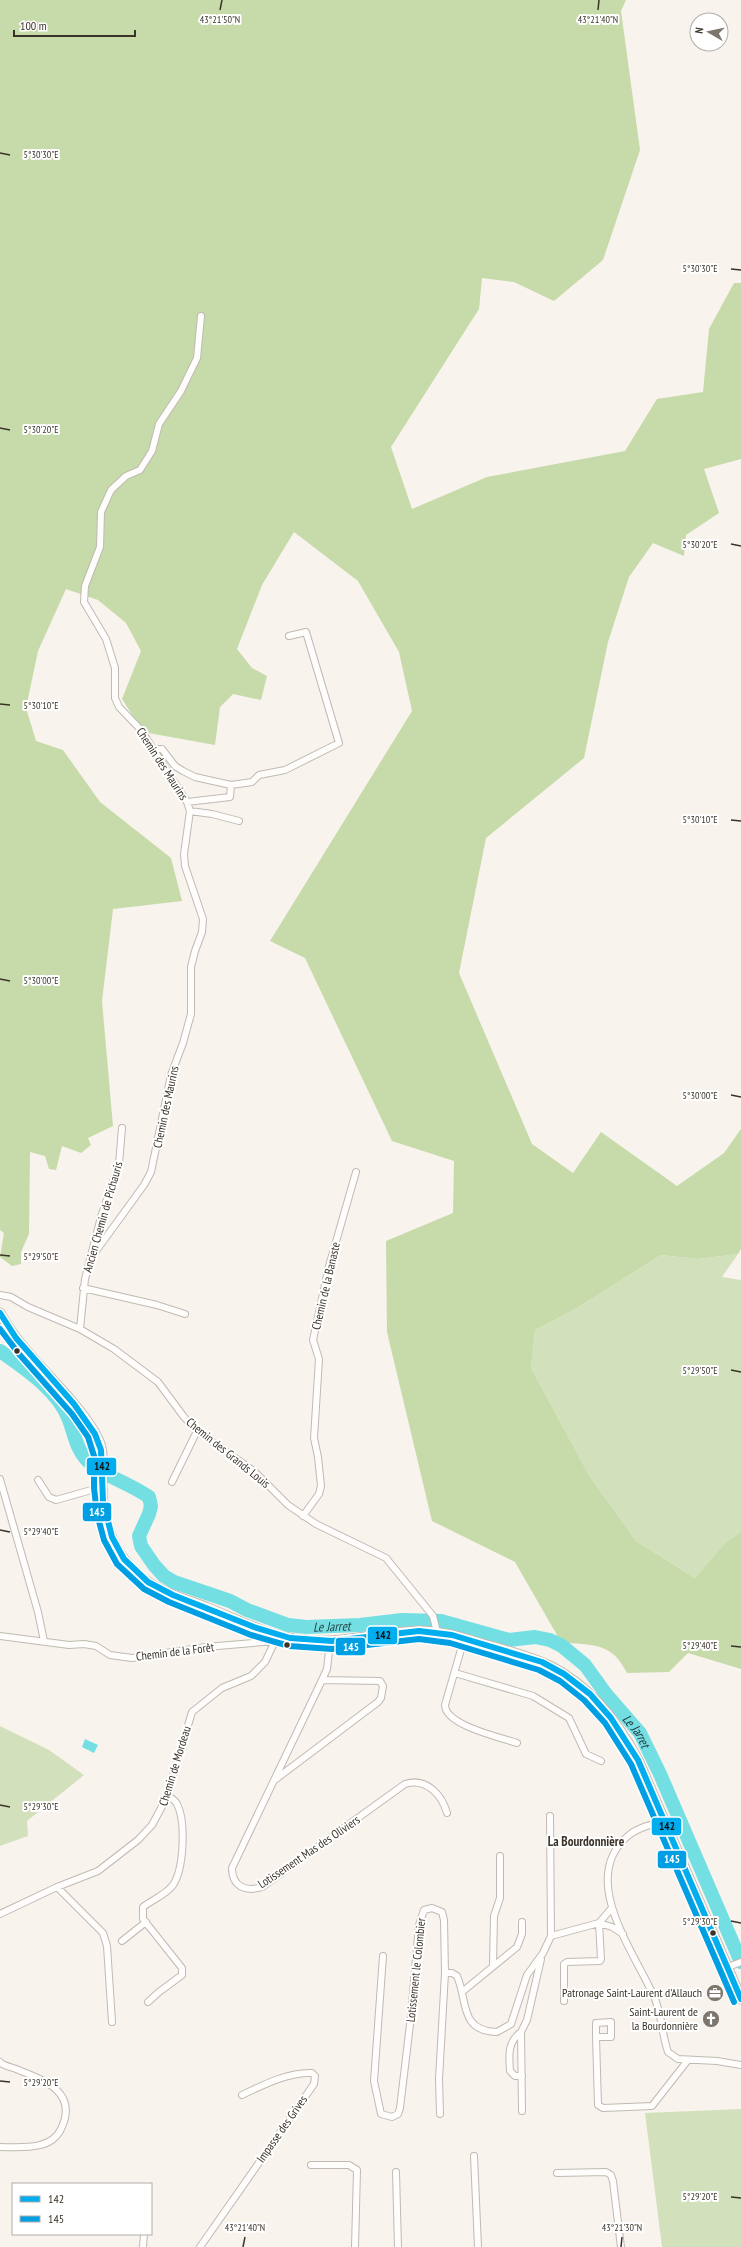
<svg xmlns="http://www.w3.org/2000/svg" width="741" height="2247" viewBox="0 0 741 2247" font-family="'PT Sans Narrow',sans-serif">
<rect width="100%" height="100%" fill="#f8f3ed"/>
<path fill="#d2e1bc" d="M 738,1254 L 722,1277 L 741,1280 L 741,1532 L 724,1544 L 695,1578 L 636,1541 L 590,1477 L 531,1368 L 535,1330 L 577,1308 L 661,1255 L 697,1259 Z
M 0,1726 L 49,1750 L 84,1775 L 27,1821 L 28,1836 L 0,1846 Z
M 741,2109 L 741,2247 L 662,2247 L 645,2113 Z"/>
<path fill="#c6dba9" d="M 0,0 L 626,0 L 621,11 L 640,150 L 603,260 L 554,301 L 514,282 L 482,278 L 479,309 L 391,447 L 412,509 L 487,477 L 625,451 L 657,399 L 703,392 L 709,329 L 734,283 L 741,283 L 741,459 L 704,469 L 719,513 L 686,535 L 684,556 L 653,543 L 629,577 L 608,642 L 584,758 L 486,838 L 459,973 L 532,1144 L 573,1173 L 601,1132 L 677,1186 L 724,1153 L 741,1129 L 741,1249 L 738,1254 L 697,1259 L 661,1255 L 577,1308 L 535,1330 L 531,1368 L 590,1477 L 636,1541 L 695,1578 L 724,1544 L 741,1532 L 741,1669 L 688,1653 L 669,1672 L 627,1673 C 611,1641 593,1646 561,1642 L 515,1562 L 432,1521 L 387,1332 L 386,1241 L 453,1213 L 454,1161 L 392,1141 L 305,958 L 270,941 L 412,711 L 399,652 L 358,581 L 294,532 L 262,585 L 237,649 L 252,668 L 267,676 L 261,700 L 233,694 L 220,707 L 215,745 L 143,732 L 122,699 L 141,651 L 126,623 L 98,600 L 66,589 L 38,651 L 26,708 L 36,741 L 63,750 L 100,802 L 171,858 L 182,901 L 113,909 L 102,1001 L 113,1126 L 88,1138 L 91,1145 L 81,1153 L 62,1146 L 56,1170 L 49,1169 L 45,1156 L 30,1152 L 29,1234 L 21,1252 L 21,1264 L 12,1266 L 0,1257 L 4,1233 L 0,1230 Z"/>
<path fill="#73dfe3" d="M 85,1739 L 98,1745 L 94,1753 L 82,1747 Z"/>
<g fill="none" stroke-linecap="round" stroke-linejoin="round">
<path stroke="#73dfe3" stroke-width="14" id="s1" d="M 0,1351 C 24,1368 59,1391 69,1420 C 74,1433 76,1448 86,1459 C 104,1477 130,1483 149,1497 L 151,1506 L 149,1514 L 139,1536 L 141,1546 L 154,1565 L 164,1576 L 174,1582 L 230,1601 L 247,1610 L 288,1625 L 307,1627 L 360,1625 L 402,1620 L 441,1621 L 509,1640 L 535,1637 L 550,1640 L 562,1646 L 585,1665 L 606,1694 L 640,1733 L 660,1774 L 741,1962"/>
<defs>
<path id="minor" d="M 152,749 L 162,749 L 175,766 L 183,771 L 195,777 L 231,785 L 230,797 L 187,802
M 231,785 L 252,782 L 259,775 L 285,770 L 339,743 L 306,632 L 289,636
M 190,811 L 212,814 L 239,821
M 91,1258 L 144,1185 L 151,1172 L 171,1075 L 183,1043 L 191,1014 L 191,967 L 195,951 L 202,932 L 203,919 L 185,866 L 184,854 L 190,811 L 187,802 L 141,730 L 119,707 L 115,698 L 115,668 L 106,639 L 84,602 L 85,586 L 100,547 L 101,512 L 111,490 L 126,476 L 140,470 L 152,451 L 159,424 L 181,391 L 197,358 L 201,316
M 83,1288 L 157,1305 L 185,1314
M 0,1295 L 11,1297 L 28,1307 L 80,1329 L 114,1349 L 158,1382 L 184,1417 L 197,1431 L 255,1472 L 288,1505 L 316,1524 L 386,1558 L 433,1616 L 437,1632
M 80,1329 L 85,1279 L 101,1217 L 119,1164 L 122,1128
M 0,1479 L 38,1612 L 44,1641
M 38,1480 L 49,1497 L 56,1500 L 102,1487
M 172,1482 L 197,1431
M 303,1516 L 319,1494 L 321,1486 L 318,1457 L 314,1438 L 319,1359 L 313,1340 L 329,1266 L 356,1172
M 0,1636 L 69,1645 L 84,1644 L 96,1646 L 110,1655 L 132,1658 L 206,1647 L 275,1641 L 276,1639
M 464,1639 L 445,1705 C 445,1725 499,1737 517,1743
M 330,1642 L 327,1669 L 322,1680 L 232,1868 C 232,1887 246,1892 262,1887 L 405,1784 C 426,1777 442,1795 447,1813
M 455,1673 L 533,1696 L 569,1718 L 586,1754 L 601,1761
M 276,1779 L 378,1702 L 381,1698 L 383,1686 L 380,1681 L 322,1680
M 550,1816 L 551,1936
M 666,1821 C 653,1824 639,1827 629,1835 C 576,1878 636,1954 655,1999 C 662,2017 662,2035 668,2052 L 678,2059 L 717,2061 L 741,2065
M 57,1887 L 103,1933 L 107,1946 L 112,2022
M 0,1914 L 57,1887 L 98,1871 L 138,1840 L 152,1825 L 166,1799 L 192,1712 L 222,1688 L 251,1676 L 265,1662 L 275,1641
M 599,1923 L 612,1927 L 623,1934
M 122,1941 L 146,1922
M 383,1956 L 374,2081 L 381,2114 L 392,2117 L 398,2114 L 400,2108 L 411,2016 L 419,1925 L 424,1910 L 432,1908 L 442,1912 L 444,1920 L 445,1973 L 452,1973 L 457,1976 C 468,2001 459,2031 497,2032 L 511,2024 L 527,1975 L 543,1953 L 551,1936 L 599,1923 L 611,1909
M 493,1965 L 494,1916 L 500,1898 L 500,1856
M 728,1967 L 741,1962
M 462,1992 L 517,1947 L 522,1934 L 522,1922
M 564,2001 L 564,1964 L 567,1962 L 600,1961 L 601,1959 L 599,1923
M 148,2002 L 159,1992 L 182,1975 L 182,1968 L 143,1919 L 143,1907 C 152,1900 167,1894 173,1885 C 184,1869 186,1821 177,1804 C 175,1800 171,1798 168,1796
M 521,2032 C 507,2043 509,2055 510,2071 L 515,2076 L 522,2076
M 596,2037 L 596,2023 L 611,2022 L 611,2037 L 596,2037 L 598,2105 L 603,2108 L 652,2106 L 688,2060
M 0,2062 C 3,2066 11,2067 16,2069 C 44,2080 79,2092 61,2129 C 51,2151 20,2147 0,2147
M 522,2111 L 521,2032 L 527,2020 L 541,1959
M 440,2114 L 439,2079 L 445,1973
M 474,2156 L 478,2247
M 311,2165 L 349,2165 L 357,2170 L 355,2247
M 396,2172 L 398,2247
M 557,2173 L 606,2172 L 611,2175 L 613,2181 L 621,2247
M 143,2247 L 144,2234
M 200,2247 L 314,2084 L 315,2076 L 312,2073 C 288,2072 263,2085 242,2095"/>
<path id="secondary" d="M 0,1313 C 19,1348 49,1374 74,1404 C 84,1416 95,1430 100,1444 C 105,1459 101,1473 102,1488 C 103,1522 114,1555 141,1577 C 159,1592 185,1599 208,1608 C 238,1620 270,1637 302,1640 C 342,1645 380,1632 419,1631 C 442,1631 462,1638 483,1644 C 505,1650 529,1656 550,1666 C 590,1686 617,1721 638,1760 L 741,1999"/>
</defs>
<use href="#minor" stroke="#c0bab2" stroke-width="8"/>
<use href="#secondary" stroke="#c0bab2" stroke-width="11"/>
<use href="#minor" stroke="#fefdfc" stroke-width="6"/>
<use href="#secondary" stroke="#fefdfc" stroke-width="9"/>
<defs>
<path id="bus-1" d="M 0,1313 L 16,1338 L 74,1404 L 95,1434 L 101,1450 L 103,1501 L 112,1537 L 124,1559 L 148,1582 L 173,1595 L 254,1627 L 290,1638 L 332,1641 L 419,1631 L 452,1635 L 542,1662 L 564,1674 L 590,1694 L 611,1718 L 638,1760 L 741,1999"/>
<path id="bus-2" d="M 0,1329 L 19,1354 L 72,1414 L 88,1437 L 94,1456 L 94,1488 L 97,1514 L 104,1540 L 117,1564 L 144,1589 L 169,1602 L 251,1635 L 289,1646 L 332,1649 L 419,1639 L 450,1643 L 539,1670 L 560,1681 L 584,1700 L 605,1723 L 631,1764 L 734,2002"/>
</defs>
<use href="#bus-1" stroke="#fff" stroke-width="9"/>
<use href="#bus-2" stroke="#fff" stroke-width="9"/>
<use href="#bus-1" stroke="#00adee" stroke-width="6"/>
<use href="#bus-2" stroke="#009fe3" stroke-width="6"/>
</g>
<path fill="none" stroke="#3b3328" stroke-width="1.5" d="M 220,10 L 222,0M 598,10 L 599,0M 0,153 L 10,155M 731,269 L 741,270M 0,428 L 10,430M 731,544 L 741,546M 0,704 L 10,705M 731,820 L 741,821M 0,979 L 10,981M 731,1095 L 741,1097M 0,1255 L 10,1256M 731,1370 L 741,1372M 0,1530 L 10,1532M 731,1646 L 741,1647M 0,1805 L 10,1807M 731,1921 L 741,1923M 0,2081 L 10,2082M 731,2197 L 741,2198M 243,2247 L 245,2237M 621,2247 L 622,2237"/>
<defs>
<symbol id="office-disc" viewBox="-11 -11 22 22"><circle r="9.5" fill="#7d766d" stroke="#fff"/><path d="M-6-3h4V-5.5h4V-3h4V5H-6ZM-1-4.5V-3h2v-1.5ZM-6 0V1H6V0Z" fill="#fff"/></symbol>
<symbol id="church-disc" viewBox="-11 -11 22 22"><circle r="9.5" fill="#7d766d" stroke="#fff"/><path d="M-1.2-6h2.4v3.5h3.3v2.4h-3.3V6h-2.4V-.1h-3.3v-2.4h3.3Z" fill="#fff"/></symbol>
</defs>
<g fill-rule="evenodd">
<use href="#office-disc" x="705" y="1983" width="20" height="20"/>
<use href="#church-disc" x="701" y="2009" width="20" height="20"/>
</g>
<g fill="#3b3328" stroke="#fff" stroke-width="1.5">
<circle cx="17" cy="1351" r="3.5"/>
<circle cx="287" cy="1645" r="3.5"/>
<circle cx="713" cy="1933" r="3.5"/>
</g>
<g text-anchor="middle" stroke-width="4" stroke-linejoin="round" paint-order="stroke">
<g font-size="12" fill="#3b3328" stroke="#fff">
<text transform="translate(162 764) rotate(57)" y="4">Chemin des Maurins</text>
<text transform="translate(166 1107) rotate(-78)" y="4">Chemin des Maurins</text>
<text transform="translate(103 1217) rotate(-74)" y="4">Ancien Chemin de Pichauris</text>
<text transform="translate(326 1286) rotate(-77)" y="4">Chemin de la Banaste</text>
<text transform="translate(228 1453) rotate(39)" y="4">Chemin des Grands Louis</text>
<text transform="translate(175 1652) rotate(-7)" y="4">Chemin de la Forêt</text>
<text transform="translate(175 1766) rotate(-73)" y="4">Chemin de Mordeau</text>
<text transform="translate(309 1852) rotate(-34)" y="4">Lotissement Mas des Oliviers</text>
<text transform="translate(416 1970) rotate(-84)" y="4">Lotissement le Colombier</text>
<text transform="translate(282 2129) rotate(-55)" y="4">Impasse des Grives</text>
</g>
<g font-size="12" fill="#3b3328" stroke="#fff" text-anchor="end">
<text x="702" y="1997">Patronage Saint-Laurent d'Allauch</text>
<text x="698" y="2016">Saint-Laurent de<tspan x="698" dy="14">la Bourdonnière</tspan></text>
</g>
<g font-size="13" font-style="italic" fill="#263f41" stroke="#fff">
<text dy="5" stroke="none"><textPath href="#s1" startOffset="483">Le Jarret</textPath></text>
<text dy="5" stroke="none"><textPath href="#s1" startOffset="832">Le Jarret</textPath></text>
</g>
<g font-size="13" font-weight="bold" fill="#3b3328" stroke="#fff">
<text x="586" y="1846">La Bourdonnière</text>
</g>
</g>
<g font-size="10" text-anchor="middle" fill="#3b3328" stroke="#fff" stroke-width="4" stroke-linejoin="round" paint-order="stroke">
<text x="220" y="23">43°21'50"N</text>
<text x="598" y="23">43°21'40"N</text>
<text x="41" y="158">5°30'30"E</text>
<text x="700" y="272">5°30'30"E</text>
<text x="41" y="433">5°30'20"E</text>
<text x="700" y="548">5°30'20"E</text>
<text x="41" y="709">5°30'10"E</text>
<text x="700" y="823">5°30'10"E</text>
<text x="41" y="984">5°30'00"E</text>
<text x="700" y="1099">5°30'00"E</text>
<text x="41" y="1260">5°29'50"E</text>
<text x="700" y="1374">5°29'50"E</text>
<text x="41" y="1535">5°29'40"E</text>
<text x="700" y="1649">5°29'40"E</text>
<text x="41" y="1810">5°29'30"E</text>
<text x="700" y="1925">5°29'30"E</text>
<text x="41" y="2086">5°29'20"E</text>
<text x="700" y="2200">5°29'20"E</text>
<text x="245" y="2231">43°21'40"N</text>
<text x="622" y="2231">43°21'30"N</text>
</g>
<g stroke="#fff" stroke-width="1.5">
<rect x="86" y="1457" width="31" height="19" rx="4" fill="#00adee"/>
<rect x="82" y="1502" width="30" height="20" rx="4" fill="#009fe3"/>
<rect x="367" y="1626" width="31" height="19" rx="4" fill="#00adee"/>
<rect x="335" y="1637" width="31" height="19" rx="4" fill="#009fe3"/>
<rect x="651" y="1817" width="31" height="19" rx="4" fill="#00adee"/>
<rect x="657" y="1850" width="30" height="19" rx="4" fill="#009fe3"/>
</g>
<g font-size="11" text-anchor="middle" font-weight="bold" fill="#fff">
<text x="97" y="1516">145</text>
<text x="351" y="1651">145</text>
<text x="672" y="1863">145</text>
</g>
<g font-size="11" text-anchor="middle" font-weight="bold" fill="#111">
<text x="102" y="1470">142</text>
<text x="383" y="1639">142</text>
<text x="667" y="1830">142</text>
</g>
<rect x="12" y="2183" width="140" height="52" fill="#ffffff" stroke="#b1ada9"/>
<rect x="20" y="2196" width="20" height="6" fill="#00adee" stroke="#b1ada9"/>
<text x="48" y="2203" font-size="12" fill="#3b3328">142</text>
<rect x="20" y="2216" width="20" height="6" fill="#009fe3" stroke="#b1ada9"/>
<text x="48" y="2223" font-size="12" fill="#3b3328">145</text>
<g transform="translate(709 32) rotate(279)"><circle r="19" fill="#ffffff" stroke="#b1ada9"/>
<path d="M0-3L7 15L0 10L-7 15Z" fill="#7d766d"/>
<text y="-6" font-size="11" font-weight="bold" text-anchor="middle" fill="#3b3328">N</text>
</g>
<path d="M14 30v6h121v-6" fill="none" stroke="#3b3328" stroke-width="2"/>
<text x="20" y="30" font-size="12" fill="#3b3328" stroke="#ffffff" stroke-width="3" paint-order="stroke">100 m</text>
</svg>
